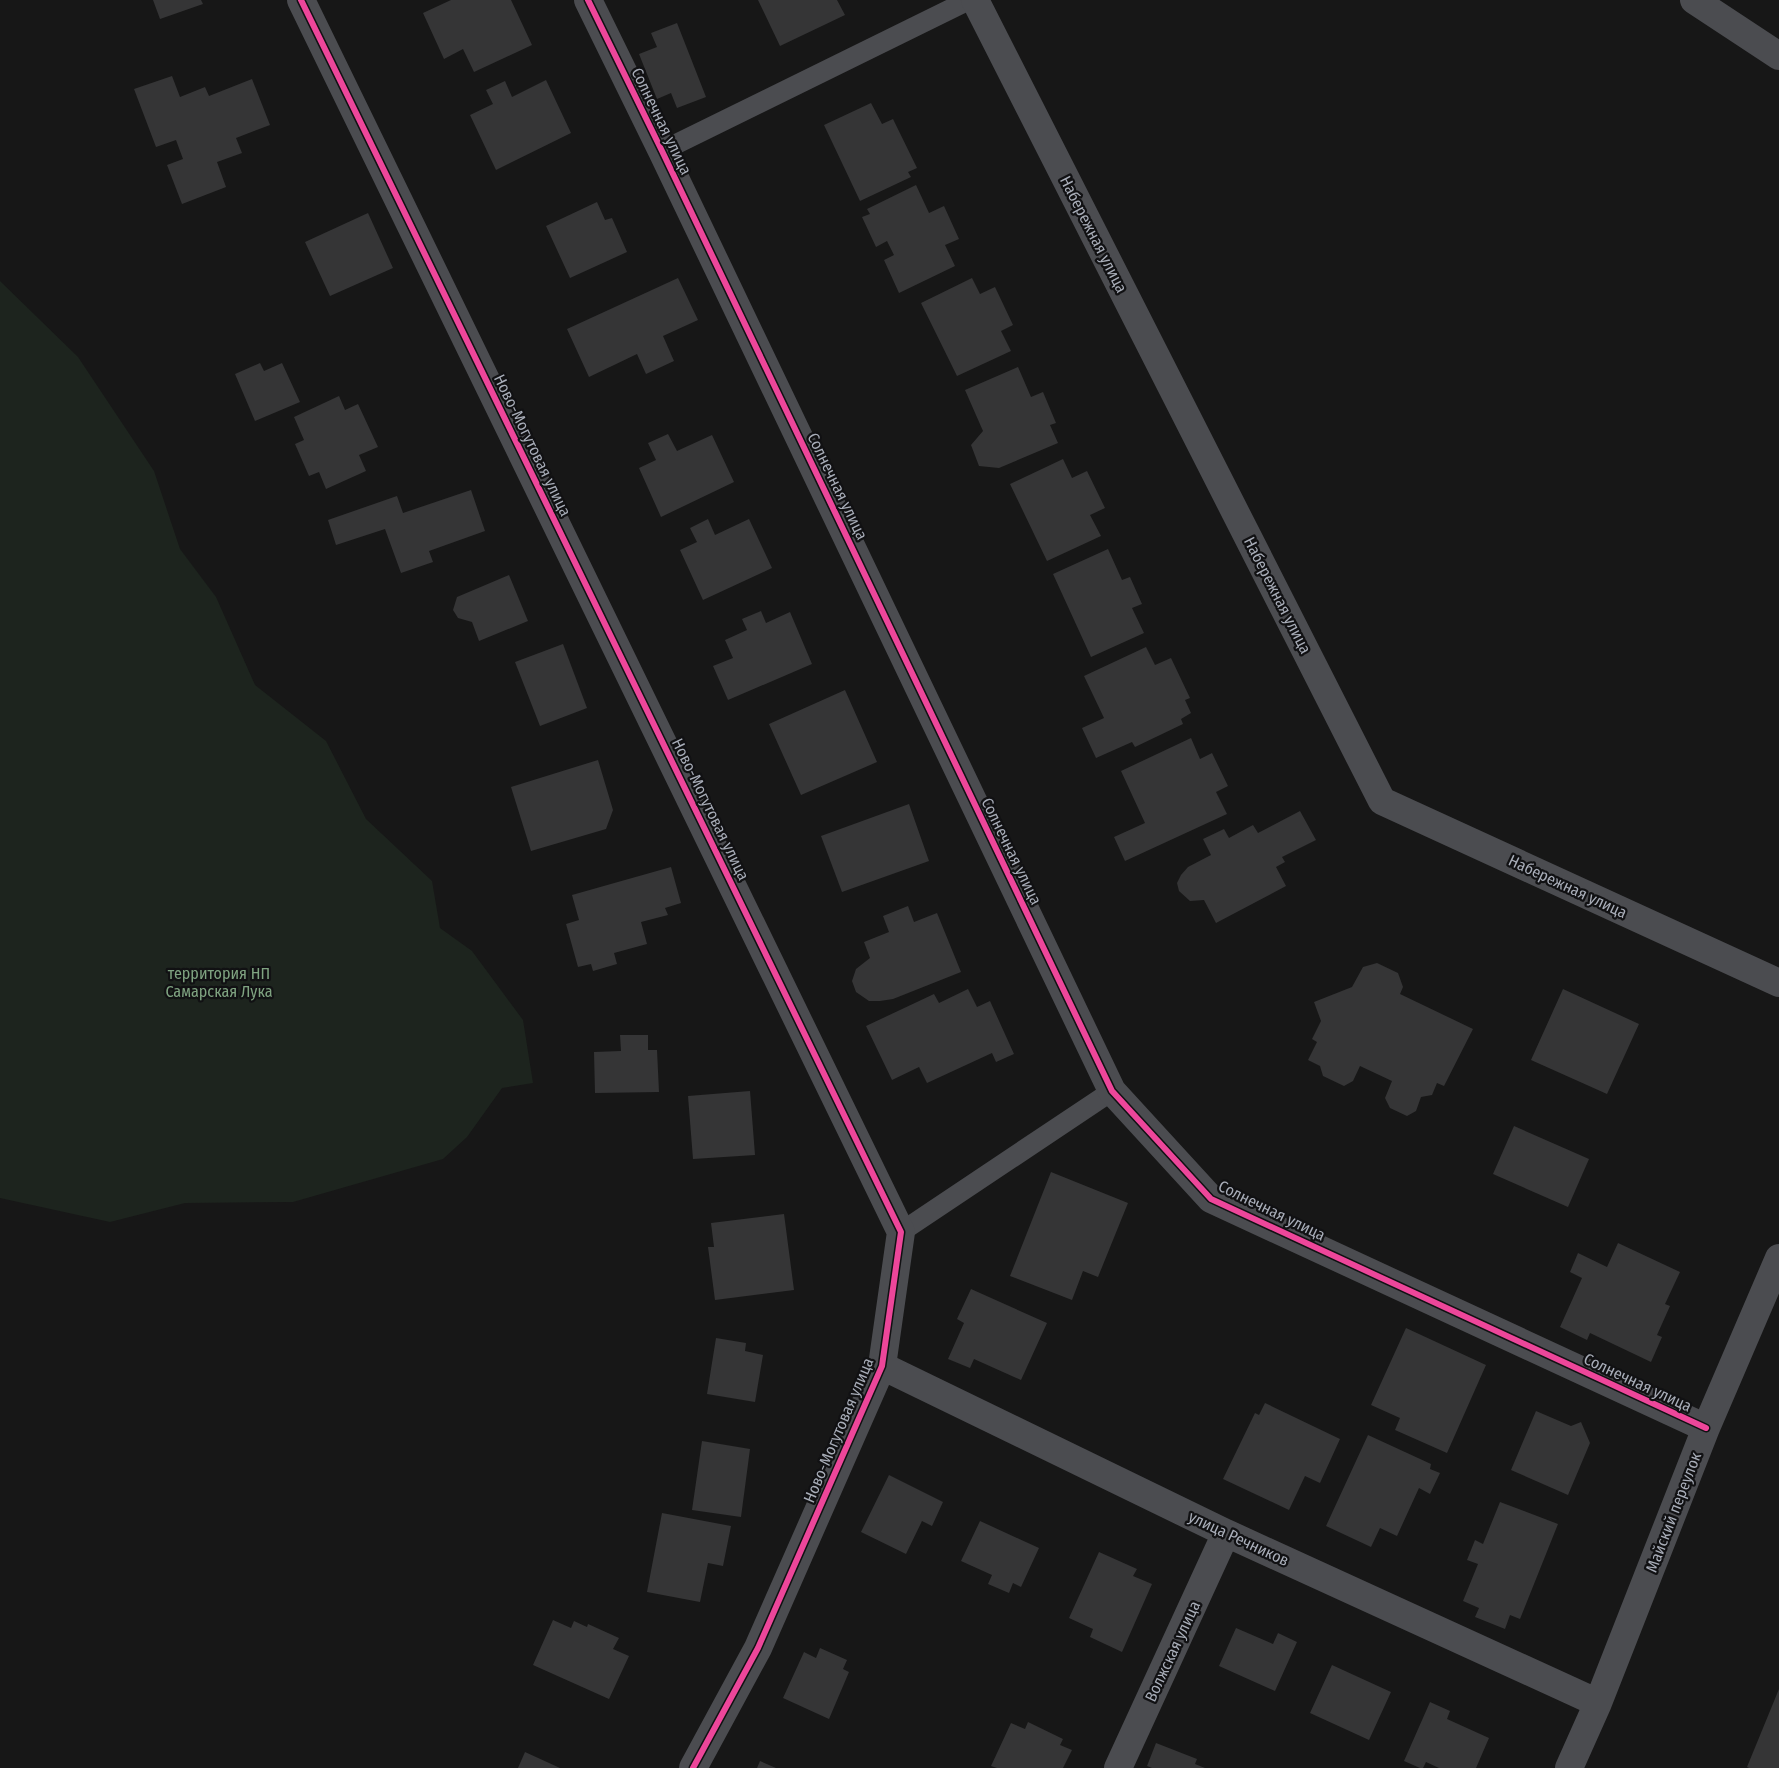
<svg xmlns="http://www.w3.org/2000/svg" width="1779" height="1768" viewBox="0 0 1779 1768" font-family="'Fira Sans Condensed',sans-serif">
<rect width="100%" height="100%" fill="#171717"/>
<path fill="#1d241e" d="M 0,281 L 78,357 L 154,471 L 180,549 L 216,597 L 255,685 L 326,741 L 366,819 L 432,881 L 440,928 L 472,951 L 523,1020 L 533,1083 L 502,1088 L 467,1137 L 443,1159 L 293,1202 L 185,1203 L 110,1222 L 0,1198 Z"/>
<path fill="#353536" d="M 153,0 L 201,0 L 203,4 L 160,19 Z
M 451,0 L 511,0 L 532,45 L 474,72 L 463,49 L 444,59 L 423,13 Z
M 758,0 L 837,0 L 845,15 L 780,46 Z
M 677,23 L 706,97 L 677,108 L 671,93 L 657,99 L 639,54 L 657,47 L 651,33 Z
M 172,76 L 180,97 L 205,87 L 209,96 L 252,79 L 270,125 L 236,138 L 242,153 L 217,162 L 226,187 L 182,204 L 167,165 L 183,159 L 176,140 L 156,147 L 134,89 Z
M 546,80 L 571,133 L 496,170 L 470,115 L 493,104 L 486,90 L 505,81 L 512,97 Z
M 871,103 L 882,124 L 893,119 L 917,168 L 908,172 L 911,177 L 860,201 L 824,125 Z
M 916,185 L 929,213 L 944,206 L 959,239 L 945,245 L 955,266 L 899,293 L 884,260 L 894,255 L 887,241 L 876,247 L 862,217 L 870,214 L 867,209 Z
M 597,202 L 605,220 L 612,218 L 627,252 L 570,278 L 546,226 Z
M 368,213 L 393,268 L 330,296 L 305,242 Z
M 678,278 L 698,320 L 663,336 L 674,361 L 646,374 L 637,354 L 589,377 L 567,329 Z
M 972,278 L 980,294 L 995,287 L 1013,325 L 1001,331 L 1011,351 L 957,376 L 921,303 Z
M 260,363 L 264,371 L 282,363 L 300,402 L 255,421 L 235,374 Z
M 1018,367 L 1031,397 L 1043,392 L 1056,423 L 1050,425 L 1058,443 L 999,468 L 979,466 L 971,445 L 983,431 L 965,390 Z
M 339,396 L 345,410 L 358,404 L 378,447 L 359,455 L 366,471 L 326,489 L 319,472 L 309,476 L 295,444 L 304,440 L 294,417 Z
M 668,434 L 677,451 L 712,435 L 734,482 L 661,517 L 639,468 L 656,460 L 648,443 Z
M 1063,459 L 1072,478 L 1087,471 L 1105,508 L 1090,515 L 1101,536 L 1047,561 L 1010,484 Z
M 471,490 L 485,531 L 429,551 L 433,562 L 401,573 L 385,529 L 336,545 L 328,520 L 397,496 L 403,513 Z
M 708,519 L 715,535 L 749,519 L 772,568 L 703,600 L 680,550 L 697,542 L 690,528 Z
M 1108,549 L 1122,580 L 1130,577 L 1142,604 L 1132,608 L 1144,633 L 1091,657 L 1053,574 Z
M 509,575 L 528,621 L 479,641 L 472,622 L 458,618 L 453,610 L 457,597 Z
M 761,611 L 766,623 L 790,612 L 812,664 L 728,700 L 713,666 L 733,658 L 725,640 L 747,630 L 742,619 Z
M 563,644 L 587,708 L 540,726 L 515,662 Z
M 1146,647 L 1155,665 L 1171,658 L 1190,698 L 1185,700 L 1191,713 L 1181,719 L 1183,724 L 1135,747 L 1132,742 L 1096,758 L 1082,728 L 1104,718 L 1084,676 Z
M 845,690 L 877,762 L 801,795 L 769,724 Z
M 1191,738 L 1200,759 L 1212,753 L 1228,786 L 1216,792 L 1227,814 L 1125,861 L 1114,837 L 1145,823 L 1121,771 Z
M 598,760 L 613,810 L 606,829 L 531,851 L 511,787 Z
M 909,804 L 929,861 L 842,892 L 821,836 Z
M 1300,811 L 1316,840 L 1282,857 L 1285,862 L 1276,867 L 1286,886 L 1216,923 L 1204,900 L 1190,901 L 1179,891 L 1177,883 L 1181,875 L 1188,867 L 1211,855 L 1203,839 L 1224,829 L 1229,838 L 1253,825 L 1258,833 Z
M 671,867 L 681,903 L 665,908 L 668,915 L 641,922 L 647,944 L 614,953 L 617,964 L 593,971 L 591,964 L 578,967 L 566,924 L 579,920 L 572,895 Z
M 908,906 L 914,922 L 937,913 L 961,972 L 893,999 L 880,1001 L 869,1001 L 856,992 L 852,981 L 856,969 L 870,958 L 864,942 L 889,932 L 883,916 Z
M 1377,963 L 1398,973 L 1403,987 L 1400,994 L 1473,1029 L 1444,1086 L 1437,1083 L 1432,1095 L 1421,1097 L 1416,1111 L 1407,1116 L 1390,1108 L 1385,1098 L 1392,1081 L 1360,1066 L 1353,1081 L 1344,1086 L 1323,1076 L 1320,1066 L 1308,1060 L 1317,1042 L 1312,1039 L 1321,1021 L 1314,1002 L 1352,987 L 1363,967 Z
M 968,989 L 977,1007 L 990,1001 L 1014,1054 L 996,1062 L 992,1053 L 927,1083 L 919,1067 L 892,1080 L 866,1026 L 934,994 L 939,1003 Z
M 1563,989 L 1639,1024 L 1607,1094 L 1531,1060 Z
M 620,1035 L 648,1035 L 648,1050 L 657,1050 L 659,1092 L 595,1093 L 594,1052 L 621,1051 Z
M 750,1091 L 755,1155 L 693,1159 L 688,1096 Z
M 1514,1126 L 1589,1159 L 1568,1207 L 1493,1174 Z
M 1051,1172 L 1128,1203 L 1098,1277 L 1083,1271 L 1072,1300 L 1010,1276 Z
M 784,1214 L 794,1290 L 715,1300 L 708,1247 L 714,1247 L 711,1223 Z
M 1618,1243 L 1680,1272 L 1665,1304 L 1670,1306 L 1657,1335 L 1662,1337 L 1651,1362 L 1590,1333 L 1587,1340 L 1560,1327 L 1582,1278 L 1570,1272 L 1578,1253 L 1607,1267 Z
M 971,1289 L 1047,1323 L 1021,1380 L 974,1359 L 970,1368 L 948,1359 L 964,1323 L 957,1319 Z
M 1406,1328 L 1486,1365 L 1447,1453 L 1395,1430 L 1400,1418 L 1371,1405 Z
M 716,1338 L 746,1343 L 745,1351 L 763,1355 L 755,1402 L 707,1394 Z
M 1265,1403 L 1340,1439 L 1320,1483 L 1305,1476 L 1289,1510 L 1223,1479 L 1255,1413 L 1259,1415 Z
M 1536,1411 L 1571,1426 L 1581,1422 L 1590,1443 L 1568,1495 L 1511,1470 Z
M 1368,1435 L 1431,1464 L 1430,1469 L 1440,1473 L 1430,1494 L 1419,1488 L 1397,1536 L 1380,1528 L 1371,1547 L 1326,1526 Z
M 702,1441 L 750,1449 L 741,1517 L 692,1510 Z
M 889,1475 L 943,1502 L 932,1526 L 922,1521 L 906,1554 L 861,1532 Z
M 1500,1502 L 1558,1524 L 1520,1619 L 1510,1615 L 1505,1629 L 1475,1617 L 1479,1608 L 1463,1601 L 1478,1564 L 1467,1560 L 1475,1540 L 1483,1544 Z
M 662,1513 L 731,1526 L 723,1566 L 708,1563 L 700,1602 L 647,1592 Z
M 980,1521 L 1039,1548 L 1021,1587 L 1013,1583 L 1009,1593 L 988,1584 L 992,1575 L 961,1561 Z
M 1099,1552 L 1137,1569 L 1133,1576 L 1152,1584 L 1122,1652 L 1090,1637 L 1093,1629 L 1069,1618 Z
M 553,1620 L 571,1628 L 574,1621 L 587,1627 L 588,1624 L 619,1638 L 613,1649 L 629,1656 L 609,1699 L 533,1665 Z
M 1236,1628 L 1273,1644 L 1278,1633 L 1297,1642 L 1275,1691 L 1219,1666 Z
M 820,1648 L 847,1660 L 843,1669 L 849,1672 L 829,1719 L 783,1698 L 804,1652 L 816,1658 Z
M 1332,1665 L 1391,1692 L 1369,1740 L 1310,1713 Z
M 1779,1689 L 1779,1768 L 1749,1768 L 1747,1767 Z
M 1430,1702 L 1450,1711 L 1447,1719 L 1489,1738 L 1476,1768 L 1439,1768 L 1426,1762 L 1423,1768 L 1420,1768 L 1404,1761 Z
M 1028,1722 L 1063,1739 L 1060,1745 L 1072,1750 L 1063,1768 L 997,1768 L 991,1766 L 1011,1723 L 1025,1729 Z
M 1156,1743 L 1197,1759 L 1195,1764 L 1205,1768 L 1152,1768 L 1147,1766 Z
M 525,1752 L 560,1768 L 518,1768 Z
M 760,1761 L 776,1768 L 757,1768 Z"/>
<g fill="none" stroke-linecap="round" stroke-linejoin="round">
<path stroke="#4b4c50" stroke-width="20" d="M 662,151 L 969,0
M 901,1232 L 1112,1091"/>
<path stroke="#4b4c50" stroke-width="28" d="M 301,0 L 901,1232 L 882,1366 L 758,1648 L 693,1768
M 588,0 L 662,151 L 1112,1091 L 1211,1199 L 1706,1428
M 975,0 L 1382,801 L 1779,983
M 1694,0 L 1779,56
M 882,1366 L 1226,1533 L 1598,1703
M 1118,1768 L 1226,1533
M 1569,1768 L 1598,1703 L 1706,1428 L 1779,1258"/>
<defs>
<path id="cycleway" d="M 301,0 L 901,1232 L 882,1366 L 758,1648 L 693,1768
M 588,0 L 662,151 L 1112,1091 L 1211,1199 L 1706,1428"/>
</defs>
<use href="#cycleway" stroke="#111113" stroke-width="9"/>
<use href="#cycleway" stroke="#ed469a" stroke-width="6"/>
</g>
<g text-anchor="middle" stroke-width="4.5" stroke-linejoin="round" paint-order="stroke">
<g font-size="16" fill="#a8adb8" stroke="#111113">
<text transform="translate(662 121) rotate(64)" y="6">Солнечная улица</text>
<text transform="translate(1094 234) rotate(63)" y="6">Набережная улица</text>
<text transform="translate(533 445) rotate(64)" y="6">Ново-Могутовая улица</text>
<text transform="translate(838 486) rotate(64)" y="6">Солнечная улица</text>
<text transform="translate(1278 595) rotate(63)" y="6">Набережная улица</text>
<text transform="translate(711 809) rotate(64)" y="6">Ново-Могутовая улица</text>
<text transform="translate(1012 851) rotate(64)" y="6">Солнечная улица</text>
<text transform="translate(1568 886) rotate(25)" y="6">Набережная улица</text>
<text transform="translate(1272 1210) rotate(26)" y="6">Солнечная улица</text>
<text transform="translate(1638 1382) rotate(25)" y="6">Солнечная улица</text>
<text transform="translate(838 1430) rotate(-67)" y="6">Ново-Могутовая улица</text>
<text transform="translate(1673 1512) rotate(-69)" y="6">Майский переулок</text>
<text transform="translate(1239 1538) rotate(25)" y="6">улица Речников</text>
<text transform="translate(1172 1651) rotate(-65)" y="6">Волжская улица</text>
</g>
<g font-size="16" fill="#7fa381" stroke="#111113">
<text x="219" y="979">территория НП<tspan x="219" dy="18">Самарская Лука</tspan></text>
</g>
</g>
</svg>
